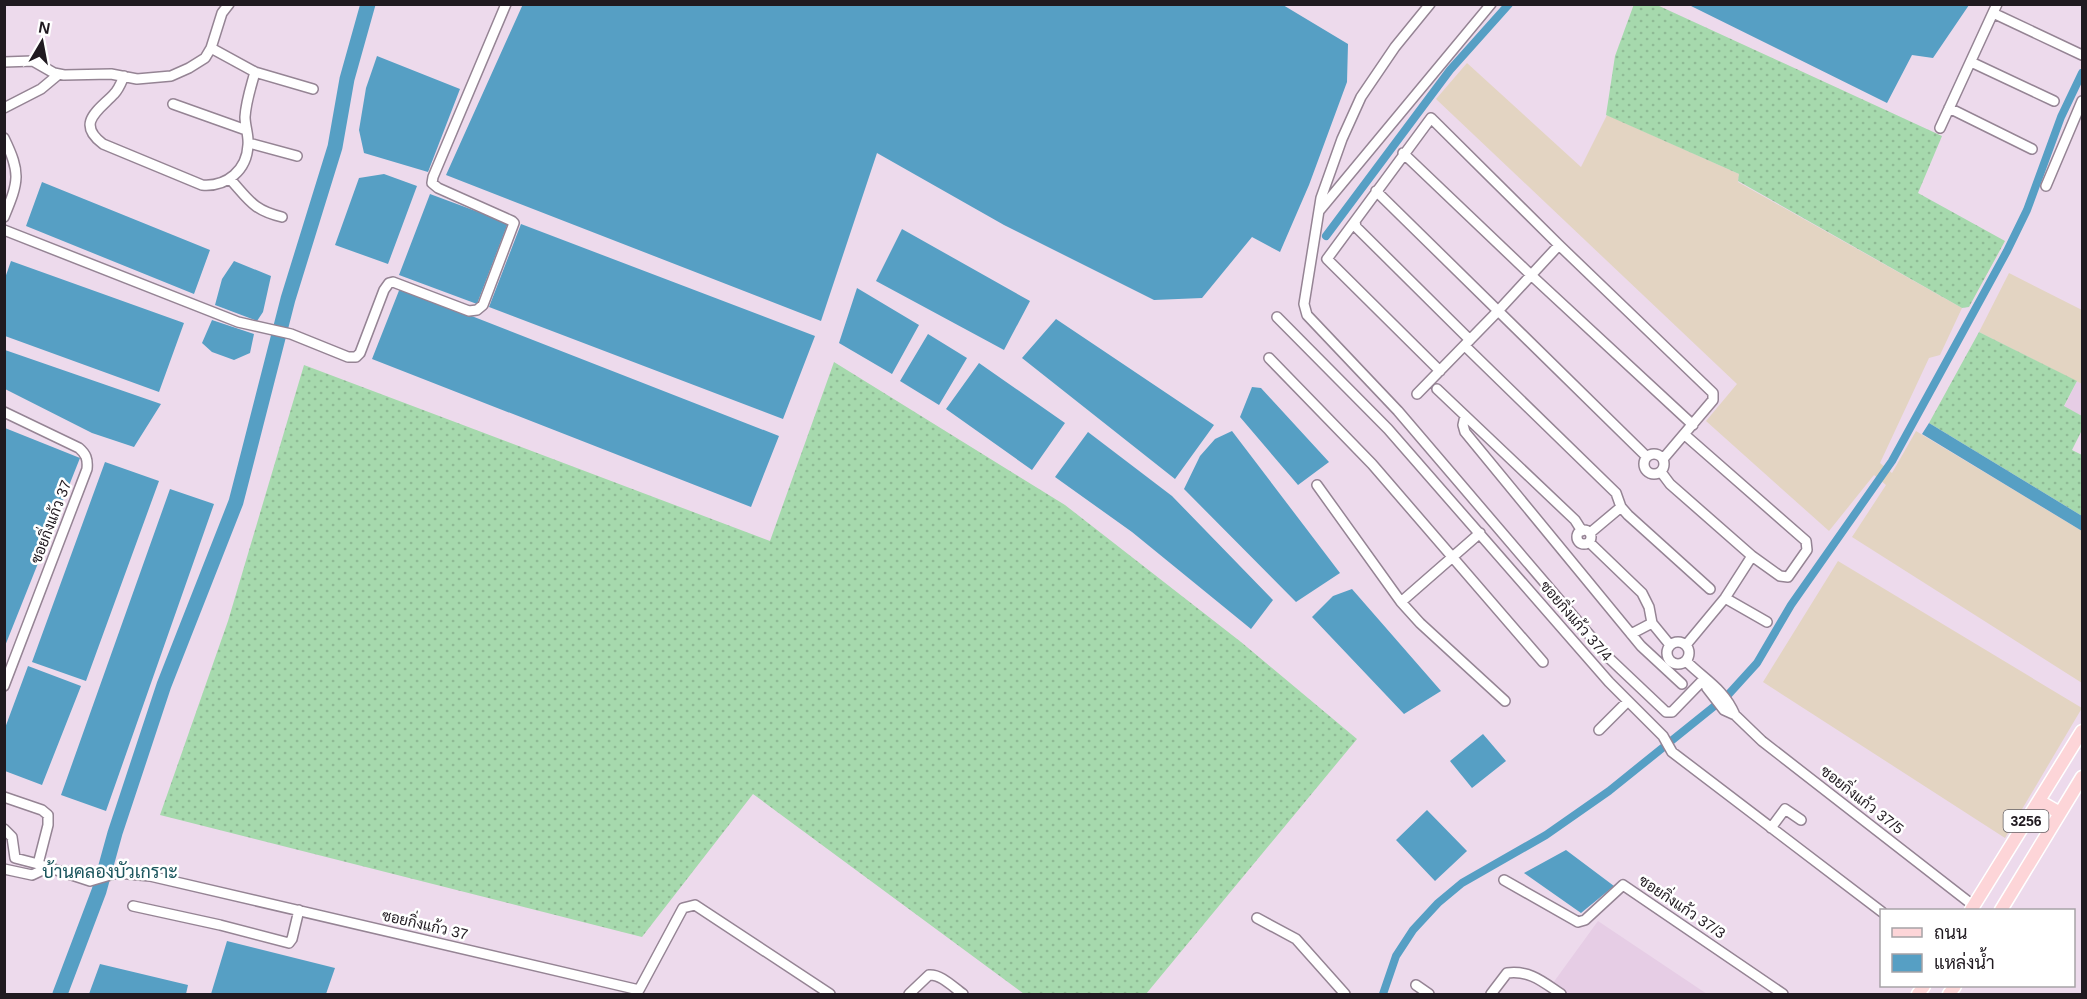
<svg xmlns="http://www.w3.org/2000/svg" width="2087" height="999" viewBox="0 0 2087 999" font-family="Helvetica,Sarabun,sans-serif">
<defs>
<pattern id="grass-dots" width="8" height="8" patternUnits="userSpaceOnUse" patternTransform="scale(1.5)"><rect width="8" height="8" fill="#a6d9ad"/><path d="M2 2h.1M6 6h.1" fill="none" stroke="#8fba95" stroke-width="1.8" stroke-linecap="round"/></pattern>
</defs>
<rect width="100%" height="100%" fill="#eddaec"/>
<path fill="#e6cde5" d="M 2077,381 L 2082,384 L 2082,416 L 2064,407 Z
M 1598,921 L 1707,994 L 1569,994 L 1553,983 Z"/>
<path fill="#e3d4c2" d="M 1467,63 L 1581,167 L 1607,115 L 1739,174 L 1738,182 L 1962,308 L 1940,355 L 1929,358 L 1880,463 L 1892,473 L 1916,431 L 2082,531 L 2082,683 L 1852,537 L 1886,485 L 1874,475 L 1829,531 L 1706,421 L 1737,384 L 1436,99 Z
M 2009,273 L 2082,310 L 2082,384 L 1979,332 Z
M 1838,561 L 2082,708 L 2005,838 L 1763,682 Z"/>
<path fill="url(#grass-dots)" d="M 1634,4 L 1657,5 L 1942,136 L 1918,193 L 2005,241 L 1969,307 L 1962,308 L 1738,181 L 1739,174 L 1606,115 L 1615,56 Z
M 1979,332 L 2077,381 L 2064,406 L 2082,416 L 2082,430 L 2072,450 L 2082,455 L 2082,516 L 1929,423 Z
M 834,362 L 1065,505 L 1241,642 L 1357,739 L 1146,994 L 1024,994 L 753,794 L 642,937 L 160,815 L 228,621 L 304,365 L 770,541 Z"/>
<path fill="#569fc4" d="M 523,4 L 1283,5 L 1348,44 L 1347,82 L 1309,185 L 1280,252 L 1252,237 L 1202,298 L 1154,300 L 1004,225 L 877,153 L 821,321 L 446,175 Z
M 1689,5 L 1689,4 L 1969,5 L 1933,58 L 1912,55 L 1887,103 Z
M 377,56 L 460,89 L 428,172 L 364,153 L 359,130 L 366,88 Z
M 384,174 L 417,186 L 388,264 L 335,245 L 359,178 Z
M 42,182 L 210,250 L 194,294 L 26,226 Z
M 430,194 L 508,223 L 477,304 L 399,275 Z
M 521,224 L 815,336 L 783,419 L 489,307 Z
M 902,229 L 1030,301 L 1004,350 L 876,281 Z
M 11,261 L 184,323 L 159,392 L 5,336 L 5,278 Z
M 234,261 L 271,276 L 263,312 L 257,321 L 215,305 L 222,279 Z
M 400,288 L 779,436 L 751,507 L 372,359 Z
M 857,288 L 919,325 L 892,374 L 839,343 Z
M 1056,319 L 1214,425 L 1175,479 L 1022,358 Z
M 212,320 L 254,334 L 250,353 L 234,360 L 212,352 L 202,343 Z
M 928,334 L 967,358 L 939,405 L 900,381 Z
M 5,350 L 161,404 L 134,447 L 92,433 L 5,389 Z
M 979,363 L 1065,423 L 1032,470 L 946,409 Z
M 1252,387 L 1261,388 L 1329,462 L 1298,485 L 1240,417 Z
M 1929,423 L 2082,516 L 2082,531 L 1922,434 Z
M 5,428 L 80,458 L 5,646 Z
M 1232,431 L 1340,573 L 1296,602 L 1184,489 L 1200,456 L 1215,439 Z
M 1088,432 L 1172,496 L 1273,600 L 1251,629 L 1132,532 L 1055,477 Z
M 105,462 L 159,481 L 86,681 L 32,662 Z
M 170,489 L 214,504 L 106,811 L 61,795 Z
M 1352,589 L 1441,691 L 1404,714 L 1312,617 L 1333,596 Z
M 28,666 L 81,686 L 42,785 L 5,771 L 5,728 Z
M 1483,734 L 1506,761 L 1472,788 L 1450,761 Z
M 1427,810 L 1467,851 L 1435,881 L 1396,840 Z
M 1566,850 L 1614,886 L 1581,913 L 1524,873 Z
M 227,941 L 335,968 L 326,994 L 211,994 Z
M 100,964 L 188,985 L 186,994 L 89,994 Z"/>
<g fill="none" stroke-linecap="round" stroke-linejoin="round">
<path stroke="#569fc4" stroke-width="8" d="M 1326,236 L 1450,70 L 1509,4
M 1383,994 L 1396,956 L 1413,930 L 1438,903 L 1462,883 L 1546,835 L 1609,791 L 1727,696 L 1757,663 L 1791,605 L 1892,461 L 1937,379 L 2007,251 L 2027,210 L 2061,117 L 2082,73"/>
<path stroke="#569fc4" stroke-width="15" d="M 60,994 L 99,891 L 115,833 L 164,685 L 236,502 L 288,299 L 335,147 L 347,79 L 368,4"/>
<defs>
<path id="minor" d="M 1430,4 L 1395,47 L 1361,97 L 1342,139 L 1321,198 L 1304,304 L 1307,315 L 1398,411 L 1610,659 L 1666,712 L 1672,712 L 1704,679
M 1993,13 L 2082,55
M 211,48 L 255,72 L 313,89
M 4,62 L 33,61 L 54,73 L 64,75 L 111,74 L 137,79 L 171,76 L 189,68 L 205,58 L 211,48 L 222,13 L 229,4
M 1971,62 L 2054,101
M 124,76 C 121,83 119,89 114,94 C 99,110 75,123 103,144 L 202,185 C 227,187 247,170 248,145 C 249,136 245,126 245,117 C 246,101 251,87 255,72
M 173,104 L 246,130
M 4,108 L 41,89 L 59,74
M 1949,108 L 2032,149
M 1940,128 L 1997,4
M 4,138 C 21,173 19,181 4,217
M 249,143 L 297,156
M 1403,153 L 1531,275 L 1693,425
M 230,179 C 249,200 253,210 282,217
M 2046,186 L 2082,101
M 1376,191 L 1647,457
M 1320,210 L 1491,4
M 1355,222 L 1356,227 L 1470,340
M 4,230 L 238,322 L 291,334 L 348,357 L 356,357 L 360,353 L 384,290 L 389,283 L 393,282 L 469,311 L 477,310 L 483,305 L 514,223 L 512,221 L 438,188 L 432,183 L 433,177 L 506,4
M 1277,317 L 1388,429 L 1609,682 L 1663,736 L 1672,752 L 1882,912
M 1465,346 L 1616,493 L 1621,507 L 1628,515 L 1710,589
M 1269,358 L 1372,464 L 1543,662
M 1440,371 L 1327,259 L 1431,118 L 1559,245 L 1713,393 L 1713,400 L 1663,459
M 1437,389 L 1575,520 L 1582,531
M 1417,394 L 1498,311 L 1559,245
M 4,412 L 79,448 C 86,454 88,459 87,469 L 4,686
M 1465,416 L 1463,425 L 1465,432 L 1641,646 L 1682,684
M 1685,435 L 1806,541 L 1807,550 L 1788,577 L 1780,576 L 1752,556
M1644 464a10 10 0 1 1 20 0a10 10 0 1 1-20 0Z
M 1661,472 L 1670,484 L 1752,556 L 1725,598 L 1686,645
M 1317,485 L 1401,602 L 1420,623 L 1505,701
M1577 537a7 7 0 1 1 14 0a7 7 0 1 1-14 0Z
M 1590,533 L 1621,507
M 1589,542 L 1642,593 L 1649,607 L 1652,623 L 1670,645
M 1725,598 L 1767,622
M 1401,602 L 1480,533
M 1631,634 L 1652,623
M1667 653a11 11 0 1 1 22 0a11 11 0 1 1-22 0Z
M 1686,661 C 1705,680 1724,689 1735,715
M 1704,679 L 1707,688 L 1724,710 L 1735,715 L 1762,741 L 1974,906
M 1599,730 L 1628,701
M 4,797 L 42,810 L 48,815 L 48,825 L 38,864 L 90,881 L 117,873 L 150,876 L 639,990 L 683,908 L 695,905 L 830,994
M 1771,828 L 1785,809 L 1801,820
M 4,829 L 12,837 L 15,858 L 38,864
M 4,869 L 32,875 L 47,868
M 1504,880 L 1578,922 L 1585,920 L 1623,885 L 1783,994
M 133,906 L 220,925 L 289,943 L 292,939 L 299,910
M 1257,918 L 1296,939 L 1345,994
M 1416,985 L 1429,994
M 909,994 L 929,975 C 941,974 953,987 963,994
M 1491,994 L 1507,973 C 1530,970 1543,982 1561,994"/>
<path id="major" d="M 2039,801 L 2060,813
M 1971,910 L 2082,731
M 2001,910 L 2082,777
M 1918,994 L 1924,986
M 1949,994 L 1955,986"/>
</defs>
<use href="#minor" stroke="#958494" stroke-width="12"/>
<use href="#major" stroke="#fff" stroke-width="15"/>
<use href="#minor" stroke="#fff" stroke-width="9"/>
<use href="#major" stroke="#fdd5d8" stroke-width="12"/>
</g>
<g text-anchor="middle" stroke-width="5" stroke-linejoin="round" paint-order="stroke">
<rect fill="#fff" stroke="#635f63" stroke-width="1.5" x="2003.5" y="810" width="45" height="22" rx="4.5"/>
<g font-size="14" font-weight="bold" fill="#201a20">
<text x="2026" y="826">3256</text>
</g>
<g font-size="15" fill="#201a20" stroke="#fff">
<text transform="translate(51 522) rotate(-69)" y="5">ซอยกิ่งแก้ว 37</text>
<text transform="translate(1576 621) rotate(49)" y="5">ซอยกิ่งแก้ว 37/4</text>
<text transform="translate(1862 800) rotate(38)" y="5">ซอยกิ่งแก้ว 37/5</text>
<text transform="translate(1682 907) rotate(34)" y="5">ซอยกิ่งแก้ว 37/3</text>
<text transform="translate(425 925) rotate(13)" y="5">ซอยกิ่งแก้ว 37</text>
</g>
<g font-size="18" fill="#1b555d" stroke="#fff">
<text x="110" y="878">บ้านคลองบัวเกราะ</text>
</g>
</g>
<rect width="2087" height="999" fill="none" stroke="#201a20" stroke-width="12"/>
<rect x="1880" y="909" width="195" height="78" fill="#ffffff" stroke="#a6a3a6" stroke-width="1.5"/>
<rect x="1892" y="928" width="30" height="9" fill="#fdd5d8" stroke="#a6a3a6" stroke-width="1.5"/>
<text x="1934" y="939" font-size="18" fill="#201a20">ถนน</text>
<rect x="1892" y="954" width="30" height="18" fill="#569fc4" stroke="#a6a3a6" stroke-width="1.5"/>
<text x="1934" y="969" font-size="18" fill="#201a20">แหล่งน้ำ</text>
<g transform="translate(42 42) rotate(10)" stroke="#ffffff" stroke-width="4.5" paint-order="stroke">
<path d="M0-4.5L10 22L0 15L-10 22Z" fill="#201a20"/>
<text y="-9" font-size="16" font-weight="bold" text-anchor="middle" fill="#201a20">N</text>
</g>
</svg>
